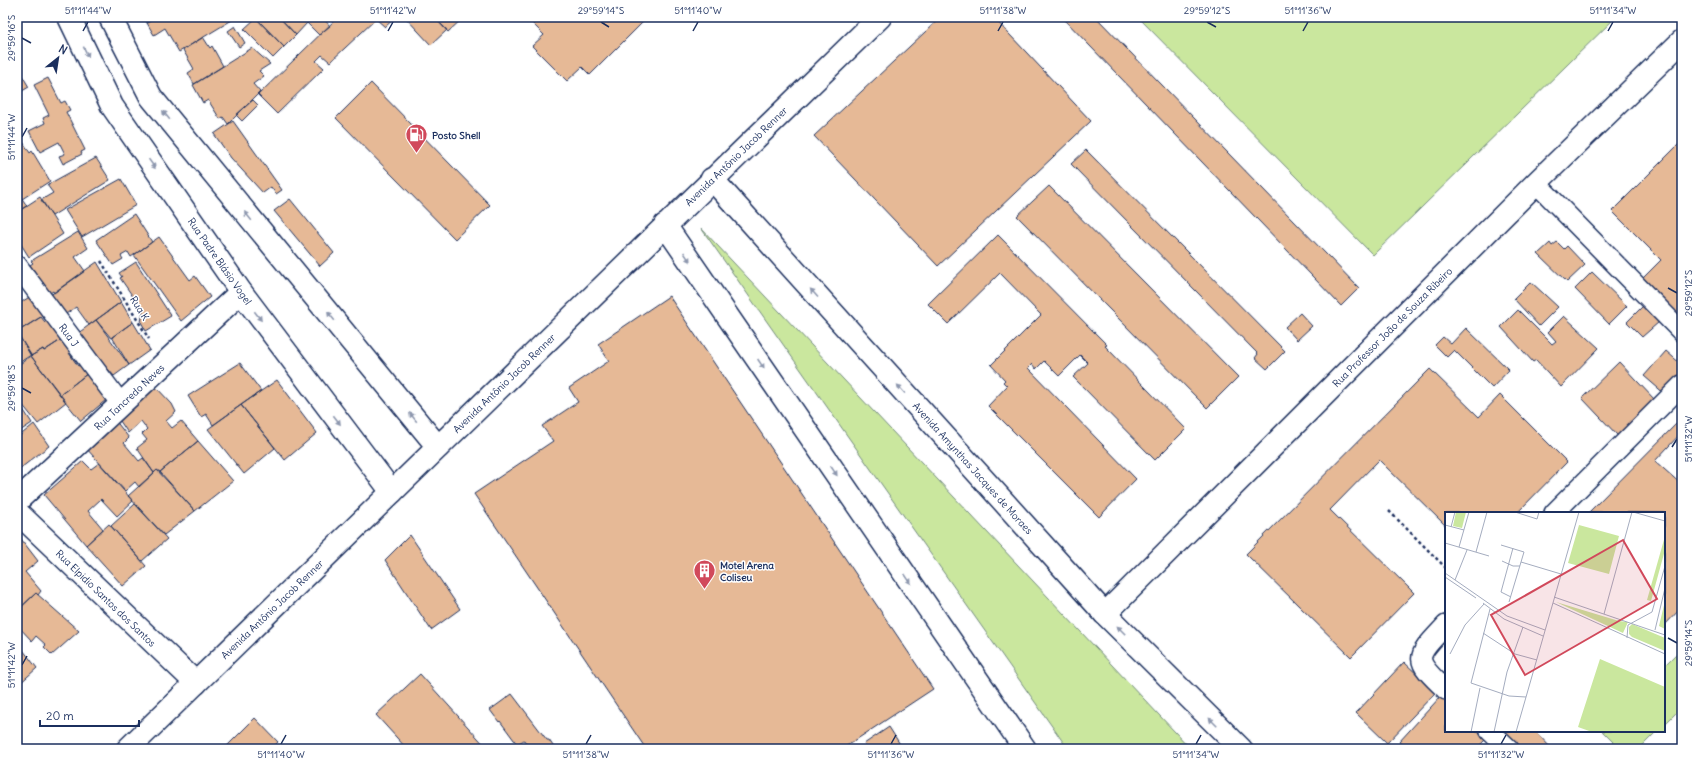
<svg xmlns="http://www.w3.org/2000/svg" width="1699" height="766" viewBox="0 0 1699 766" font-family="Delius,sans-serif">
<rect width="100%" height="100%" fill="#fff"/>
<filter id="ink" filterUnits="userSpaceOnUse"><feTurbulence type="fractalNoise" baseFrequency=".025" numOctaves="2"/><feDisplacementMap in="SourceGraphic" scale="8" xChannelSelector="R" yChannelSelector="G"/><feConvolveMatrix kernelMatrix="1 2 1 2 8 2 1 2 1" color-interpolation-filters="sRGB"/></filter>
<g filter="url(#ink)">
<path fill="#cae79e" stroke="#728b7e" d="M 1138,17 L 1616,17 L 1373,255 Z
M 701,228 L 1191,749 L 1068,749 Z
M 1682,648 L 1682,707 L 1664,725 L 1664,666 Z
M 1602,731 L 1657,731 L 1639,749 L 1620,749 Z"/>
<path fill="#e6b996" stroke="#1b2f5e" d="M 144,17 L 156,17 L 147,23 Z
M 156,17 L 231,17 L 232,20 L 179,52 L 165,28 L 154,35 L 147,23 Z
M 279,17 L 296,35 L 284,47 L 256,18 Z
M 279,17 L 322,17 L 330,26 L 319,35 L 307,23 L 296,35 Z
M 322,17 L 330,17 L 325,21 Z
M 338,17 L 396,17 L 385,27 L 376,19 L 330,62 L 322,55 L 316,61 L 324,68 L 277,114 L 258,95 Z
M 405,17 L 434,17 L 447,30 L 431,45 Z
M 434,17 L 464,17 L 448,32 Z
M 526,17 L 648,17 L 590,75 L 582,67 L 567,81 L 532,46 L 544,35 Z
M 941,17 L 993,17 L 1091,121 L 938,266 L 814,136 Z
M 1062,17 L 1096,17 L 1359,288 L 1341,306 Z
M 256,18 L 284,47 L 273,58 L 244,29 Z
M 235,26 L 245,43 L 239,47 L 228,31 Z
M 203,37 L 210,48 L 212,46 L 223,66 L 194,84 L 188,73 L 194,69 L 183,50 Z
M 252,48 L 270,64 L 259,71 L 264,76 L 253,84 L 260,92 L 228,124 L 223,117 L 220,119 L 208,100 L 203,103 L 193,85 Z
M 17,67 L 29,87 L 17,94 Z
M 48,78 L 61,103 L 65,101 L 70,110 L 66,112 L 85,150 L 81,152 L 82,154 L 63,164 L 59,156 L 65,154 L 59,142 L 40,152 L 29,131 L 45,123 L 43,118 L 49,115 L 34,85 Z
M 371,83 L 490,205 L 455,239 L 336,118 Z
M 253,100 L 258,105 L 242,121 L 236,115 Z
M 233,121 L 282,190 L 276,194 L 271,187 L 263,193 L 231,158 L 214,134 Z
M 17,132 L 21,138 L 17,141 Z
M 1682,141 L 1682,317 L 1643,278 L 1661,260 L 1612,211 Z
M 23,142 L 30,153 L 32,151 L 50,181 L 22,199 L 17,191 L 17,146 Z
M 1086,150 L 1285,351 L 1267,369 L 1255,358 L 1258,354 L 1071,164 Z
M 96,158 L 110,180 L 52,216 L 41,200 L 53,193 L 47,185 Z
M 121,179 L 136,205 L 82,237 L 65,210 Z
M 1049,186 L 1238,377 L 1207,408 L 1017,216 Z
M 17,191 L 27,206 L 17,212 Z
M 40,197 L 63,234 L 29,257 L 17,238 L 17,212 Z
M 290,199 L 334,253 L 320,266 L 274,211 Z
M 134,214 L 152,242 L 131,257 L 128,252 L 121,256 L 123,259 L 113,265 L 96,240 Z
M 78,232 L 88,248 L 75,257 L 85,271 L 54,293 L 53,291 L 50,293 L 30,265 L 33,263 L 31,261 Z
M 998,235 L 1107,345 L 1105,346 L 1186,429 L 1155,460 L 1073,377 L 1088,363 L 1080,355 L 1059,376 L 1044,361 L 1036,369 L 1032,364 L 1028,368 L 1136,479 L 1099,517 L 988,406 L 1007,386 L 1003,382 L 1005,380 L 991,365 L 1041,315 L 1000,273 L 948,324 L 928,304 Z
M 159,237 L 190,280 L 195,276 L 210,297 L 181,321 L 134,255 Z
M 1557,242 L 1564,249 L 1567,246 L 1585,265 L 1567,282 L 1538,254 L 1550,243 L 1552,246 Z
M 97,262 L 121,302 L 89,325 L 76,307 L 63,316 L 49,296 Z
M 136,262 L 171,316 L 146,331 L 141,322 L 143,311 L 120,278 L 122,277 L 119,273 Z
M 1592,272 L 1627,306 L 1609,324 L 1575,289 Z
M 1531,282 L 1558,307 L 1539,326 L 1514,299 Z
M 34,294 L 47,313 L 17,332 L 17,305 Z
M 669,296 L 933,689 L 842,749 L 646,749 L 474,494 L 553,441 L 542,426 L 578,402 L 569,388 L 609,361 L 598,344 Z
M 121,302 L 133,322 L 111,338 L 96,320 Z
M 1644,305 L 1659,322 L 1642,337 L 1627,322 Z
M 1518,310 L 1552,344 L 1556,341 L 1548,332 L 1564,316 L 1599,348 L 1561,387 L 1536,360 L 1533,362 L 1501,327 Z
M 1300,313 L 1312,326 L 1297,340 L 1285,327 Z
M 41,317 L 45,322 L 51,318 L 64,338 L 44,351 L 43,349 L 31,356 L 17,332 Z
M 96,320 L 129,365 L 114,376 L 107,368 L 104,370 L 77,334 Z
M 133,322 L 150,350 L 129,365 L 112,337 Z
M 1466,328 L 1509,370 L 1492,388 L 1454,350 L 1447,357 L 1435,345 L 1443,337 L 1451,344 Z
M 17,333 L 31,355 L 17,364 Z
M 64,338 L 73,351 L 69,353 L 78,366 L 82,364 L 88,373 L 60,395 L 31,356 L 43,349 L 44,351 Z
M 1666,351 L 1682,365 L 1682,376 L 1666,395 L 1644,376 Z
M 31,356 L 66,402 L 38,424 L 17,398 L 17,366 Z
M 1619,362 L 1655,400 L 1618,436 L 1582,398 Z
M 240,363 L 261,391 L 213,425 L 206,414 L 201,417 L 188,396 Z
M 1430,369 L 1479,417 L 1500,395 L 1567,462 L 1517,513 L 1446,513 L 1446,526 L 1379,460 L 1330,510 L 1414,593 L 1351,657 L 1246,554 Z
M 88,373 L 106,400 L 81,421 L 60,395 Z
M 277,380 L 317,433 L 285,460 L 241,405 Z
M 154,385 L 172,404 L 176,412 L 166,421 L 172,428 L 181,421 L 198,441 L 160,472 L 157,470 L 154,473 L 137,448 L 147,440 L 142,434 L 147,429 L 141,421 L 128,433 L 118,418 Z
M 17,400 L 32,423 L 17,433 Z
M 241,405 L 275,448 L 244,474 L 208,429 Z
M 1682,418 L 1682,432 L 1655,461 L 1682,485 L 1682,607 L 1664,626 L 1664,513 L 1589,512 Z
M 115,420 L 129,438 L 124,443 L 139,461 L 143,458 L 154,473 L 139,487 L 135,482 L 125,491 L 85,447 Z
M 34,424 L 49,446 L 17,471 L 17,438 Z
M 198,441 L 233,481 L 195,511 L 160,472 Z
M 83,461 L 91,469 L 99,463 L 133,501 L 117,516 L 101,499 L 88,511 L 103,529 L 86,545 L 44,495 Z
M 157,470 L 195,511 L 164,535 L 128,496 Z
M 135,504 L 167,539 L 142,561 L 111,526 Z
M 109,524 L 146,566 L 123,586 L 86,545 Z
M 18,535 L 38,561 L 25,572 L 41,591 L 38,595 L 36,593 L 17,611 Z
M 410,535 L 460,609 L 431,630 L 385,560 Z
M 36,593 L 79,631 L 52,655 L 44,647 L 46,645 L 36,636 L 32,641 L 17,625 L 17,611 Z
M 23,650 L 37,668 L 17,686 L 17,654 Z
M 1404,662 L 1436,692 L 1387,743 L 1356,713 Z
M 420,674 L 487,748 L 486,749 L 407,749 L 376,715 Z
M 512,694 L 547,740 L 549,740 L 555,749 L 530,749 L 524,740 L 517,744 L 500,721 L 499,722 L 490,710 Z
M 1441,696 L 1446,701 L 1446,731 L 1478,731 L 1486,739 L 1476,749 L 1407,749 L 1399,742 Z
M 255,718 L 278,742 L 271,749 L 224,749 Z
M 889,727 L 903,749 L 867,749 L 864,744 Z
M 1501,731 L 1535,731 L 1552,749 L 1518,749 Z"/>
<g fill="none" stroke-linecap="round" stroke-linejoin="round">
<defs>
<path id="lane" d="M 1536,183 L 1682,332
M 17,265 L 121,404
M 1554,513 L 1682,385
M 1446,625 C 1415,658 1412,658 1446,690
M 1490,731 L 1509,749"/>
<path id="street" d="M 69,17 L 112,106 L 241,292 L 392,492
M 110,17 L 151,97 L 438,447
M 17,501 L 241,292
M 17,512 L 196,683
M 1105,614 L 1536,183 L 1682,41"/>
<path id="secondary" d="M 712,179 L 1105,614 L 1241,749
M 665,225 L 1025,749
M 128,749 L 880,17"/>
</defs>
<use href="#lane" stroke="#1b2f5e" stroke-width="22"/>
<use href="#street" stroke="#1b2f5e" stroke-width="25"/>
<use href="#secondary" stroke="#1b2f5e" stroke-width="25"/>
<path stroke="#1b2f5e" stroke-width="2.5" stroke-dasharray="3 3" stroke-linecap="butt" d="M 101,261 L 149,339
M 1389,511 L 1446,568"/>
<use href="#lane" stroke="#fff" stroke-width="19"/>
<use href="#street" stroke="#fff" stroke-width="22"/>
<use href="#secondary" stroke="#fff" stroke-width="22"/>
</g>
<defs><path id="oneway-solid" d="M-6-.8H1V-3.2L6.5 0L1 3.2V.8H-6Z"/></defs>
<g fill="#8d97ae">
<use href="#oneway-solid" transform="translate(86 52) rotate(64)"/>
<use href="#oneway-solid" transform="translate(166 115) rotate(-129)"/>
<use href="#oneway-solid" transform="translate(152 164) rotate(55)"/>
<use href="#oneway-solid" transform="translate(248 216) rotate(-129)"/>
<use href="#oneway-solid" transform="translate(687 257) rotate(56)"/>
<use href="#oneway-solid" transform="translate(814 293) rotate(-132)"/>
<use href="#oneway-solid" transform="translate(258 316) rotate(53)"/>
<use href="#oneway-solid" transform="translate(331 316) rotate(-129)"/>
<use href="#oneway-solid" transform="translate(761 364) rotate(56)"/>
<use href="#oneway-solid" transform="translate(901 389) rotate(-132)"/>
<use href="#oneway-solid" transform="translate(413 417) rotate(-129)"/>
<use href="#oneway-solid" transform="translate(337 420) rotate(53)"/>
<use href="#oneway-solid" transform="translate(834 471) rotate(56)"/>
<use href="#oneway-solid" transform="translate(908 579) rotate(56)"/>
<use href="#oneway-solid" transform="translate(1121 630) rotate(-135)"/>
<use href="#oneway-solid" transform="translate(1213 722) rotate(-135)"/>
</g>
</g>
<path fill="none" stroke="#1b2f5e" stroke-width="1.5" d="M 601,22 L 609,27M 1207,22 L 1216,27M 83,31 L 88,22M 388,31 L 393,22M 693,31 L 698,22M 998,31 L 1003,22M 1303,31 L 1308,22M 1608,31 L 1613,22M 22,38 L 31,43M 22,137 L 27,128M 1668,288 L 1677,293M 22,388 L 31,393M 1672,447 L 1677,439M 1668,638 L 1677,643M 22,665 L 27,656M 281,744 L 286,735M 586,744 L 591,735M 891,744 L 896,735M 1196,744 L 1201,735M 1501,744 L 1506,735"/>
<defs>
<symbol id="fuel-pin" viewBox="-11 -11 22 30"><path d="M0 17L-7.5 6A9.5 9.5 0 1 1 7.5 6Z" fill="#d1495b" stroke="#fff"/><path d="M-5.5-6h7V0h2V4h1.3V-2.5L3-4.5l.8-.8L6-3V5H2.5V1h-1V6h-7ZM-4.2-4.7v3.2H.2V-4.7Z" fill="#fff"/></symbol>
<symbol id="building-pin" viewBox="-11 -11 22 30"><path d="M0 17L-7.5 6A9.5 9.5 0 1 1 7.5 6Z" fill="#d1495b" stroke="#fff"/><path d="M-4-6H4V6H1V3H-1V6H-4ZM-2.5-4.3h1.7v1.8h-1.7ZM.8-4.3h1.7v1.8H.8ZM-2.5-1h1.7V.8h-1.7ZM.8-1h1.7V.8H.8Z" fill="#fff"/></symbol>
</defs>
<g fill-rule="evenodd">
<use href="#fuel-pin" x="404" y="122" width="25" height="34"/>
<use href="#building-pin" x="692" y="558" width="25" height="34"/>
</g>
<g text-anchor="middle" stroke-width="3" stroke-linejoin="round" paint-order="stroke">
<g font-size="10" font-weight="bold" fill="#1b2f5e" stroke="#fff" text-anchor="start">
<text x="432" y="139">Posto Shell</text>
<text x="720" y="569">Motel Arena<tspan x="720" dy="12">Coliseu</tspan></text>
</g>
<g font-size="10" fill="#1b2f5e" stroke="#fff">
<text transform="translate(736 156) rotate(-44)" y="4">Avenida Antônio Jacob Renner</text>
<text transform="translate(220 261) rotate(55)" y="4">Rua Padre Blásio Vogel</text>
<text transform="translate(140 308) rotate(58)" y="4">Rua K</text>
<text transform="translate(1392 327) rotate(-45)" y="4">Rua Professor João de Souza Ribeiro</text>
<text transform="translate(69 335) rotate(53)" y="4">Rua J</text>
<text transform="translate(504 383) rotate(-44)" y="4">Avenida Antônio Jacob Renner</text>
<text transform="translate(129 397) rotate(-43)" y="4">Rua Tancredo Neves</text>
<text transform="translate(973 468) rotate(48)" y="4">Avenida Amynthas Jacques de Moraes</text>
<text transform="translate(106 598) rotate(44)" y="4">Rua Elpidio Santos dos Santos</text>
<text transform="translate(272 609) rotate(-44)" y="4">Avenida Antônio Jacob Renner</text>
</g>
</g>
<g transform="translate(1445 512)">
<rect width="220" height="220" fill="#fff"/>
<path d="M 11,0 L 21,0 L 17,16 L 8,14 ZM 134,13 L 174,24 L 164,62 L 123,51 ZM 220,24 L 220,38 L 206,89 L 202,88 ZM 220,89 L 220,117 L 214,114 ZM 111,90 L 174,109 L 183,110 L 178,121 ZM 187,112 L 220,126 L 220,139 L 187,125 L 184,122 L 184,115 ZM 155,147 L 220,175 L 220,220 L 147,220 L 133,215 Z" fill="#cae79e"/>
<path fill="none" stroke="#a4acbf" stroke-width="1" d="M 70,0 L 92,7 L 94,0M 188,0 L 220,9M 0,13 L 19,18M 6,15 L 10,0M 0,31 L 44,44M 56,33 L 79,40 L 64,90M 14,35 L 24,0M 31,40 L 42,0M 57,49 L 68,54 L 75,54M 76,50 L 116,62M 0,61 L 62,104 L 100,118M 0,65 L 31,86M 10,68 L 22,38M 66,85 L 56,80 L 68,36M 109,85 L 220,123M 38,91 L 59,107 L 98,124M 108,91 L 220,142M 45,97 L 26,171 L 64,184 L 81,185M 159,102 L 187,0M 210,118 L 220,76M 38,121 L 70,142 L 92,148M 182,126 L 183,113 L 207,100 L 220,54M 5,142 L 20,113 L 39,92M 26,220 L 35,176M 49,220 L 62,160 L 78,115M 71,220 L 134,0"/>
<path fill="#d1495b" fill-opacity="0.15" stroke="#d1495b" stroke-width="2" d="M 178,28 L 212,87 L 80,163 L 46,103 Z"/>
<rect width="220" height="220" fill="none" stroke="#1b2f5e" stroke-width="2"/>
</g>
<rect width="1699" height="766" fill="none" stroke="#fff" stroke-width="44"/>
<g transform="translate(58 58) rotate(30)" stroke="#ffffff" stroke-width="3" paint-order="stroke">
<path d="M0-3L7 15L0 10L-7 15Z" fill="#1b2f5e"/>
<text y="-6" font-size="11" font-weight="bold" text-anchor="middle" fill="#1b2f5e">N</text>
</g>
<path d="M40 720v6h99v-6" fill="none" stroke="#1b2f5e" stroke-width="2"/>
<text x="46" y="720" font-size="12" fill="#1b2f5e" stroke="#ffffff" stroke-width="3" paint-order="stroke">20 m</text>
<rect x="22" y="22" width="1655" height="722" fill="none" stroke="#1b2f5e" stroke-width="1.5"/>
<g font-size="10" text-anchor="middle" fill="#1b2f5e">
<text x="88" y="14">51°11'44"W</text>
<text x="393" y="14">51°11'42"W</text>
<text x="601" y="14">29°59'14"S</text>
<text x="698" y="14">51°11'40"W</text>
<text x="1003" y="14">51°11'38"W</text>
<text x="1207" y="14">29°59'12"S</text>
<text x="1308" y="14">51°11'36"W</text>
<text x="1613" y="14">51°11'34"W</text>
<text transform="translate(11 38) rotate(-90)" y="4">29°59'16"S</text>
<text transform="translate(11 137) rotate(-90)" y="4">51°11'44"W</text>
<text transform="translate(1688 293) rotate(-90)" y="4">29°59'12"S</text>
<text transform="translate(11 388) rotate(-90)" y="4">29°59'18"S</text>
<text transform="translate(1688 439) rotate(-90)" y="4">51°11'32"W</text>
<text transform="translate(1688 643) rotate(-90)" y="4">29°59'14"S</text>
<text transform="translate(11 665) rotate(-90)" y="4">51°11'42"W</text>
<text x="281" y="758">51°11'40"W</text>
<text x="586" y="758">51°11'38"W</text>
<text x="891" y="758">51°11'36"W</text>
<text x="1196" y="758">51°11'34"W</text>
<text x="1501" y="758">51°11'32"W</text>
</g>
</svg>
